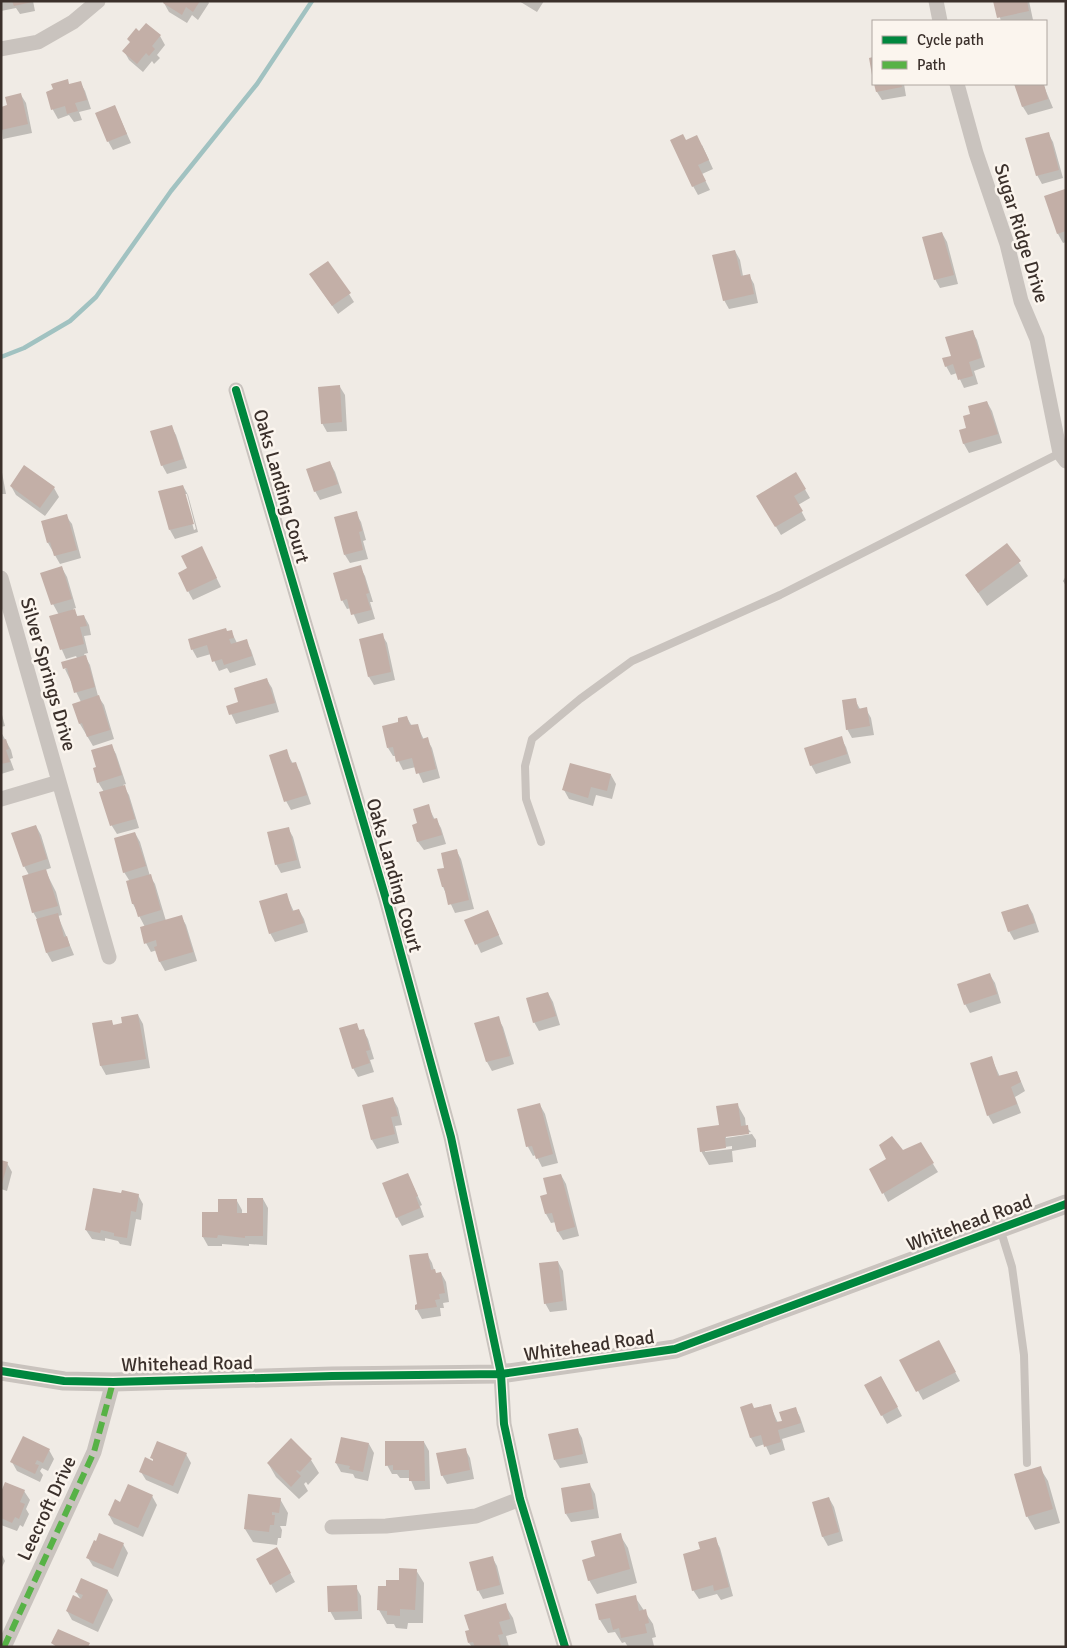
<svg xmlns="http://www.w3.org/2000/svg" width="1067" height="1648" viewBox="0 0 1067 1648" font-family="Signika,sans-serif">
<rect width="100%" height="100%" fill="#f0ebe5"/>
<path fill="#0003" fill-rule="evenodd" d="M 1,1 L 33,1 L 35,11 L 20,14 L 16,8 L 1,11 Z
M 165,1 L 208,1 L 209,3 L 198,20 L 192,15 L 187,23 L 169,12 L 164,3 Z
M 519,1 L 544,1 L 537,12 Z
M 995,1 L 1029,1 L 1033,20 L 1026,21 L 1001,21 Z
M 146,24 L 160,36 L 165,45 L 157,55 L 160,58 L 154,64 L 152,61 L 143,72 L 129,60 L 124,51 Z
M 80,82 L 85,91 L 91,109 L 79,112 L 82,120 L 74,122 L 69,115 L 58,119 L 53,110 L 47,92 Z
M 875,84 L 904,84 L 906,96 L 882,100 L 877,92 Z
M 1016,84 L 1043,84 L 1053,108 L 1028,115 L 1023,107 Z
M 21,95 L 26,103 L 32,133 L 3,139 L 1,108 L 8,106 Z
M 115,107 L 131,143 L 113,150 L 108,141 Z
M 1048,133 L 1053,142 L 1063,178 L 1042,184 L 1037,175 Z
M 702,145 L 713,169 L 702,174 L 710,190 L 698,195 L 693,186 Z
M 1064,190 L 1066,193 L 1066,242 L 1063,243 L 1058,234 L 1046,196 Z
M 942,233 L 947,242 L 958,284 L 940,288 L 935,279 Z
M 735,251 L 740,260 L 743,276 L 749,275 L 754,284 L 758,303 L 729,309 L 724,300 Z
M 316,283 L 349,294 L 354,302 L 338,314 Z
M 972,331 L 977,340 L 985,367 L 974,371 L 978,384 L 964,388 L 957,373 L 951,375 L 946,366 Z
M 340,387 L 345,395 L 347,431 L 327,432 L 322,423 Z
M 987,402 L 992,411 L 1002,443 L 969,453 L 964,444 L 960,431 L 968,429 L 972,414 Z
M 171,426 L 176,435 L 187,468 L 167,474 L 162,465 Z
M 330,463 L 335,472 L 342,493 L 320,500 L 315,491 Z
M 1,467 L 6,494 L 1,494 Z
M 796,474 L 810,498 L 798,505 L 806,520 L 781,535 L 758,497 Z
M 11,486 L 54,488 L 59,497 L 45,516 L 16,495 Z
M 183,486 L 188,495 L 198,532 L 175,539 L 170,530 ZM 184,494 L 187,494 L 196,529 L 194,530 Z
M 356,513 L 361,522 L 366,540 L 363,541 L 368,559 L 350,563 L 345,555 Z
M 66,516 L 72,524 L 81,558 L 60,564 L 48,543 L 43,522 Z
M 1007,545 L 1028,576 L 987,606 L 966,575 Z
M 206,557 L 221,587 L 193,600 L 188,591 Z
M 360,567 L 365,576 L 373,602 L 370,602 L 375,619 L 358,624 L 351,608 L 347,609 L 342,600 Z
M 62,568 L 67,577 L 76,608 L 73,609 L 78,617 L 84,616 L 89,625 L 91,635 L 84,636 L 88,653 L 84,654 L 90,665 L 98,696 L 104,705 L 114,739 L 93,746 L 80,724 L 74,704 L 81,702 L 65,669 L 77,658 L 76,656 L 66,659 L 59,643 L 59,615 L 53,604 Z
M 1066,576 L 1066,586 L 1063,581 Z
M 231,631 L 237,643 L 246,641 L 251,650 L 256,665 L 230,673 L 227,668 L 219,671 L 211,654 L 197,658 L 192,649 Z
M 382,635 L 387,643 L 395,680 L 374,685 L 369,677 Z
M 267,680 L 272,688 L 279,712 L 236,724 L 228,707 L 240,703 Z
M 855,700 L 860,709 L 866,709 L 871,718 L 874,735 L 852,738 L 847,729 Z
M 1,711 L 5,726 L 1,727 Z
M 407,718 L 412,726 L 417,725 L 424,740 L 427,739 L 432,748 L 440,778 L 423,783 L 416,767 L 403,770 L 396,756 L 393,756 L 388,748 L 400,723 Z
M 1,732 L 11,750 L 13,758 L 10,759 L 14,770 L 1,774 Z
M 841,738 L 846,747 L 851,763 L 816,774 L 811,765 Z
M 111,745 L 116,754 L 126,784 L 123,785 L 129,795 L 139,828 L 117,834 L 112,826 L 100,793 L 104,792 L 98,782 L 98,768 Z
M 286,751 L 293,764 L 295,763 L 300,772 L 311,804 L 291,810 L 286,801 Z
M 611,775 L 616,784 L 612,799 L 596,795 L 593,806 L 569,799 L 564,790 Z
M 428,806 L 435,820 L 436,819 L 441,828 L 446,844 L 424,850 L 418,842 L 414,825 L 419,824 Z
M 36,826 L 41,835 L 51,868 L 45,870 L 56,892 L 62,915 L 58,916 L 74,955 L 52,962 L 47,953 L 37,919 L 33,912 L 29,875 L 24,866 Z
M 288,828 L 293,837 L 301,868 L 281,873 L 276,864 Z
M 135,833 L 140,842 L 150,876 L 155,884 L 166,921 L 181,916 L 186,925 L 197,961 L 165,971 L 160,962 L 157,950 L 151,952 L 146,943 L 145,927 L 133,904 L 129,880 L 124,872 Z
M 456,850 L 461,859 L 474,909 L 455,913 L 443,887 L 446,868 Z
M 286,894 L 294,912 L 299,910 L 304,919 L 308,932 L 275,942 L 270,933 Z
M 1028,905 L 1033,914 L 1039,932 L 1014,940 L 1009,931 Z
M 488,912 L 503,944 L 481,953 L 466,921 Z
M 990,975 L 995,983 L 1001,1003 L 970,1013 L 965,1004 Z
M 548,993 L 553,1002 L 560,1025 L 539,1031 L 534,1022 Z
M 138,1015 L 143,1024 L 150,1068 L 106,1075 L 101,1066 L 94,1024 L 111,1021 L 114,1026 L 123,1024 Z
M 498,1018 L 503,1027 L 514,1064 L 492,1071 L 487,1062 L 476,1024 Z
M 356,1024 L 360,1031 L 363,1030 L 368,1039 L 374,1059 L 370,1060 L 374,1072 L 358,1077 L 353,1068 Z
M 991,1057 L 1000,1077 L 1017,1072 L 1025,1091 L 1015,1097 L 1021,1113 L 993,1124 L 988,1115 Z
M 393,1099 L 398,1108 L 402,1125 L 395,1126 L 399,1143 L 377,1149 L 372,1140 Z
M 737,1104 L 745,1118 L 746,1127 L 751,1132 L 726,1136 L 726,1138 L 752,1134 L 756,1140 L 756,1147 L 732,1151 L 733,1162 L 709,1165 L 701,1151 ZM 732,1146 L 732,1149 L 705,1152 L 705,1150 Z
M 540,1105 L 545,1114 L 558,1163 L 542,1167 L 536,1155 L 533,1156 L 528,1147 Z
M 1,1161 L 7,1163 L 12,1172 L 7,1191 L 1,1189 Z
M 933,1164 L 938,1172 L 888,1202 L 871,1169 Z
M 408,1175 L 422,1205 L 420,1206 L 424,1217 L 402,1226 L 397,1217 Z
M 561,1175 L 566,1184 L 579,1236 L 563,1240 L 558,1232 L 556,1222 L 551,1223 L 546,1214 L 541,1197 L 548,1195 Z
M 122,1194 L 138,1195 L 143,1204 L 141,1220 L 136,1219 L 131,1246 L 120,1244 L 118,1241 L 105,1238 L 105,1241 L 92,1239 L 86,1230 Z
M 263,1199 L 268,1208 L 267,1245 L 249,1244 L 249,1246 L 222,1244 L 222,1246 L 208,1246 L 203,1237 L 219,1214 L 237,1201 L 242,1210 L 242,1214 L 248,1214 Z
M 427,1254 L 432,1263 L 434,1270 L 436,1274 L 441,1273 L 446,1282 L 449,1302 L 443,1303 L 444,1308 L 440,1308 L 441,1316 L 422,1319 L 417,1310 Z
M 558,1262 L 563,1271 L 567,1310 L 550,1312 L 545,1303 Z
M 943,1350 L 960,1381 L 923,1400 L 901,1360 Z
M 881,1377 L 902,1416 L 887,1424 L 865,1385 Z
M 770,1405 L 778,1423 L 783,1421 L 795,1408 L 800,1417 L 805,1432 L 782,1439 L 785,1450 L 770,1455 L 765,1444 L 756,1447 L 751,1438 L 742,1408 L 754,1409 Z
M 577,1429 L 582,1438 L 588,1463 L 560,1468 L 555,1460 Z
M 291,1440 L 311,1460 L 319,1473 L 308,1485 L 306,1482 L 304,1484 L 308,1491 L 299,1499 L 276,1477 L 268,1463 Z
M 424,1442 L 429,1451 L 430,1489 L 415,1490 L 410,1478 L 400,1478 L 397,1474 L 392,1474 L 387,1465 Z
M 369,1444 L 374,1453 L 368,1481 L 355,1478 L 353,1474 L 341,1472 L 336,1463 Z
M 465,1449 L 470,1458 L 474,1479 L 447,1484 L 442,1475 Z
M 49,1450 L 54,1459 L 48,1471 L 42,1468 L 40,1471 L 43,1475 L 40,1482 L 17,1471 L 12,1462 Z
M 186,1454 L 191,1463 L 178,1494 L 146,1480 L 141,1472 L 155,1463 L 152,1458 Z
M 1040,1468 L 1048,1481 L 1060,1523 L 1035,1530 L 1027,1516 Z
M 6,1483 L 24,1491 L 30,1500 L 26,1509 L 29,1514 L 23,1527 L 20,1525 L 17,1531 L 1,1525 L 1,1495 Z
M 590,1485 L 595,1494 L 599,1518 L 571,1522 L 566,1514 Z
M 152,1496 L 157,1505 L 143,1537 L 114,1524 L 109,1515 L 121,1503 Z
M 829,1498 L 834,1507 L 843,1541 L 828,1546 L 823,1537 L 813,1503 Z
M 280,1499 L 288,1513 L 286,1526 L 280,1526 L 282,1530 L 281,1538 L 278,1538 L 277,1545 L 253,1542 L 245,1529 Z
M 620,1535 L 628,1548 L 637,1583 L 597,1594 L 589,1580 L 597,1557 Z
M 715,1539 L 720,1548 L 733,1596 L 721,1600 L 717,1594 L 699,1599 L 693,1590 L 702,1550 Z
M 123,1544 L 128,1553 L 118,1577 L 93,1566 L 88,1558 Z
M 277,1549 L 295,1582 L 276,1593 L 257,1559 Z
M 1,1553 L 5,1561 L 1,1569 Z
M 492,1557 L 497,1566 L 504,1594 L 483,1599 L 478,1590 Z
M 416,1570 L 424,1583 L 423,1623 L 408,1623 L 407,1629 L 396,1628 L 394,1624 L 387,1624 L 379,1610 L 388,1587 L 400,1581 Z
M 82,1580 L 108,1591 L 113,1600 L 98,1632 L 72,1620 L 67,1611 L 81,1600 L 76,1592 Z
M 356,1587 L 361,1596 L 362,1619 L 335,1620 L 330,1611 Z
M 635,1597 L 653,1624 L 656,1637 L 652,1638 L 654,1646 L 628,1647 L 625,1642 L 622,1643 L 615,1632 L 608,1633 L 600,1620 L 597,1605 Z
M 505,1605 L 513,1618 L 517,1633 L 506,1636 L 509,1647 L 472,1647 L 469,1643 Z"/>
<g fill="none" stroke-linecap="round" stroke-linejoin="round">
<path stroke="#a1c2c1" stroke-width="4.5" d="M 1,357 L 24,348 L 70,321 L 96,297 L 171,191 L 257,84 L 312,1"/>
</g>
<path fill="#c3afa7" d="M 12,1 L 32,1 L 32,2 L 14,6 Z
M 164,1 L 200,1 L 193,12 L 186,7 L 182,15 L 163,3 Z
M 993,1 L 1027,1 L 1029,11 L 997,18 Z
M 146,23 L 161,35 L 152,46 L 155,49 L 149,56 L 146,53 L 137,64 L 122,51 L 130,42 L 127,39 L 136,28 L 139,31 Z
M 873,57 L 873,75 L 872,75 L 869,58 Z
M 68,79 L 69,84 L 81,81 L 87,100 L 75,103 L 78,111 L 67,114 L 65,106 L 51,110 L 46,92 L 53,89 L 51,84 Z
M 874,84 L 901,84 L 902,87 L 876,92 Z
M 1014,84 L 1044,84 L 1048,99 L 1022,107 Z
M 21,93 L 28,124 L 1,130 L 1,107 L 7,105 L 5,97 Z
M 115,105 L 127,134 L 107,142 L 95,113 Z
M 1049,132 L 1059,170 L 1036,176 L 1025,138 Z
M 683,134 L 686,140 L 697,135 L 709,160 L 698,165 L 706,181 L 692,187 L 670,140 Z
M 1065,189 L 1066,231 L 1057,234 L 1044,196 Z
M 942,232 L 954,275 L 934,280 L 922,237 Z
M 735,250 L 741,276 L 750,274 L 754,294 L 723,301 L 712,255 Z
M 328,261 L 351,293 L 332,306 L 309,274 Z
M 973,330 L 981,358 L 969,362 L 973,376 L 958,380 L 953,364 L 945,367 L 942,358 L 951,356 L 945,337 Z
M 340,385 L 342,422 L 321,424 L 318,387 Z
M 987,401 L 998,434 L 963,444 L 959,430 L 966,428 L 963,416 L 970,414 L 968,406 Z
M 172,425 L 183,459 L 161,466 L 150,431 Z
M 330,461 L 338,484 L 314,492 L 306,469 Z
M 24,465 L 55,487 L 40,508 L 10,486 Z
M 796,472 L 806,489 L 794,496 L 803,511 L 775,527 L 756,496 Z
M 183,485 L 194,524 L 169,530 L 158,491 Z
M 357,511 L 362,531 L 359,532 L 363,550 L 344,555 L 334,517 Z
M 67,514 L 77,550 L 54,556 L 50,542 L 47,543 L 41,521 Z
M 1007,543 L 1021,561 L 978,593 L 965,575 Z
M 202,546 L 217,578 L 187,592 L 178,573 L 187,568 L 181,556 Z
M 361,565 L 369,593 L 366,594 L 371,610 L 351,615 L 347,599 L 341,601 L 333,573 Z
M 62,566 L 72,599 L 51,605 L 40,573 Z
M 75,609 L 77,616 L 84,615 L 87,626 L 80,627 L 84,644 L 60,650 L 49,616 Z
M 226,628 L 227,631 L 232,630 L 234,638 L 229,639 L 231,644 L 247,639 L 252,656 L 224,665 L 222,659 L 212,662 L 207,645 L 191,650 L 188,639 Z
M 383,633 L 391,672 L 368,677 L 359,639 Z
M 86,655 L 95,687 L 74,693 L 67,668 L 63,669 L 61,662 Z
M 267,678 L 275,703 L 229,715 L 226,706 L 238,702 L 234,688 Z
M 99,695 L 110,730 L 87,737 L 82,723 L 79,724 L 72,704 Z
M 856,698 L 858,709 L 867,707 L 870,726 L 846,730 L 842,700 Z
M 407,716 L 410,725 L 418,724 L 422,739 L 428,737 L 436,769 L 416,774 L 412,758 L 396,762 L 393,747 L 387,748 L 382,726 L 398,722 L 398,718 Z
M 1,734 L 3,740 L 6,739 L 9,749 L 6,750 L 10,762 L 1,764 Z
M 842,736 L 847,754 L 810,766 L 804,748 Z
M 112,744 L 122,775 L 97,783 L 93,768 L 96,767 L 91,750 Z
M 287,749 L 291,763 L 296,762 L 307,795 L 284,802 L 269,755 Z
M 570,763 L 611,774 L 607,791 L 591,787 L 588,798 L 562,790 Z
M 125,785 L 135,819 L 110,826 L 99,792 Z
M 429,804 L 433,819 L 437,818 L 442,835 L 417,842 L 412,825 L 417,823 L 413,809 Z
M 36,825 L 47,859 L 23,867 L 11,833 Z
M 289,827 L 297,860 L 275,865 L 267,832 Z
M 135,832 L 146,866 L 123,873 L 114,838 Z
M 457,849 L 469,900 L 448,905 L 444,887 L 442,887 L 437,869 L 444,868 L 441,853 Z
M 46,869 L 58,906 L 32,913 L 22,876 Z
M 151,874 L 161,910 L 138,917 L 134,904 L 132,904 L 126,881 Z
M 287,893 L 292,911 L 299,909 L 304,923 L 269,934 L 259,901 Z
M 1028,904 L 1035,923 L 1008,932 L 1001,912 Z
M 488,910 L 499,935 L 475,945 L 464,920 Z
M 58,913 L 64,937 L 67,936 L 70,946 L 46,953 L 36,919 Z
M 182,915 L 193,952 L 159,962 L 154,947 L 157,946 L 156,940 L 144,944 L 140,927 Z
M 990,973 L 997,994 L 964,1005 L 957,984 Z
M 548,992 L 556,1016 L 533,1023 L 526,998 Z
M 138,1014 L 146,1059 L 100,1066 L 92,1023 L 112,1020 L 113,1025 L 122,1023 L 121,1017 Z
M 499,1016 L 510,1056 L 486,1062 L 474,1023 Z
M 357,1023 L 359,1030 L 364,1029 L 370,1050 L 366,1051 L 370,1063 L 352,1069 L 339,1028 Z
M 992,1056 L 998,1076 L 1017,1071 L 1021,1082 L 1011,1087 L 1017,1104 L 987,1116 L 970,1063 Z
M 393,1097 L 398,1116 L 391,1117 L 395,1134 L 371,1140 L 362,1105 Z
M 540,1103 L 553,1154 L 536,1159 L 532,1146 L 526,1147 L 517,1109 Z
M 738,1103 L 741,1126 L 748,1125 L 749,1134 L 725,1137 L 726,1148 L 700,1152 L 697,1128 L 719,1125 L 716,1106 Z
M 892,1136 L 903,1150 L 921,1142 L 934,1163 L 882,1194 L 869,1169 L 886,1159 L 879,1145 Z
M 1,1160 L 8,1162 L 2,1184 L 1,1184 Z
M 408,1173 L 418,1196 L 416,1197 L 420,1208 L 396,1218 L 382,1183 Z
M 561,1174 L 575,1227 L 557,1232 L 552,1213 L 545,1214 L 540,1196 L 547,1194 L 543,1178 Z
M 93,1188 L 121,1193 L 122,1190 L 139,1194 L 136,1212 L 131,1211 L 127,1238 L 114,1236 L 114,1233 L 101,1230 L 100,1233 L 85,1230 Z
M 247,1198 L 263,1198 L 263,1236 L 245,1236 L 245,1238 L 218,1235 L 217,1238 L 202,1237 L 202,1212 L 218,1212 L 218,1199 L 237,1199 L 237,1213 L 247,1213 Z
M 428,1253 L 431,1270 L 435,1269 L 436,1273 L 441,1272 L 445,1293 L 439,1294 L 440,1299 L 435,1300 L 437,1307 L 415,1310 L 415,1305 L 417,1304 L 409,1255 Z
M 558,1261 L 563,1301 L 544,1304 L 539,1263 Z
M 939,1340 L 956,1372 L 916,1392 L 899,1360 Z
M 881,1376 L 898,1407 L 881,1416 L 864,1385 Z
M 752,1403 L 754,1408 L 771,1404 L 776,1422 L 782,1421 L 779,1412 L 796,1407 L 801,1423 L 778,1430 L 781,1442 L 764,1447 L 761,1435 L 750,1438 L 740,1407 Z
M 578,1428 L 583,1454 L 554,1460 L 548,1434 Z
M 23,1436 L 50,1449 L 43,1463 L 37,1460 L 35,1464 L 39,1465 L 35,1474 L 10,1462 Z
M 341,1437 L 369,1443 L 363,1472 L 349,1469 L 350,1466 L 335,1463 Z
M 291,1438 L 312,1459 L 300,1472 L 297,1470 L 296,1471 L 301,1476 L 291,1487 L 267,1463 Z
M 157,1441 L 187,1453 L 173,1486 L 139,1472 L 145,1457 L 153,1461 L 153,1459 L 150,1458 Z
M 385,1441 L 424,1441 L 425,1481 L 409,1481 L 409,1470 L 393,1470 L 393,1465 L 385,1466 Z
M 466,1448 L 470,1470 L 441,1476 L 436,1453 Z
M 1041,1466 L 1053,1509 L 1026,1517 L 1014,1474 Z
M 5,1482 L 25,1490 L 20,1502 L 25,1504 L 19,1519 L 15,1517 L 12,1523 L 1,1518 L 1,1492 Z
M 590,1483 L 594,1509 L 565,1514 L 561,1488 Z
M 128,1484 L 153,1495 L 138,1528 L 108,1515 L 115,1499 L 120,1502 Z
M 248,1494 L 281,1498 L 279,1513 L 272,1512 L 272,1515 L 275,1515 L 274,1525 L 270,1525 L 269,1532 L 244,1529 Z
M 829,1497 L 839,1532 L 822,1537 L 812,1502 Z
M 99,1533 L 124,1543 L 113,1569 L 86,1558 L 94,1540 L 96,1541 Z
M 621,1533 L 630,1569 L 588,1581 L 582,1560 L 595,1556 L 591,1541 Z
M 716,1537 L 729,1587 L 714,1591 L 713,1585 L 692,1591 L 683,1554 L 700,1549 L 698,1542 Z
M 277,1547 L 291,1573 L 270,1585 L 256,1559 Z
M 493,1556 L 500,1585 L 477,1591 L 469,1562 Z
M 399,1568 L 417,1569 L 415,1610 L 400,1609 L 400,1616 L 387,1615 L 387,1611 L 377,1610 L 378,1586 L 386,1586 L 386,1580 L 399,1580 Z
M 81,1578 L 108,1590 L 93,1624 L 66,1611 L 73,1595 L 81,1599 L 83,1595 L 75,1592 Z
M 357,1585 L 358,1611 L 328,1612 L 327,1586 Z
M 636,1595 L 639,1611 L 646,1609 L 649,1623 L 645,1624 L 647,1633 L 621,1638 L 619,1628 L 613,1630 L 610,1618 L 599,1620 L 595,1604 Z
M 506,1603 L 510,1619 L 499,1622 L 503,1634 L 498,1635 L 501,1646 L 475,1647 L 473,1642 L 468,1643 L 465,1631 L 469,1630 L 464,1615 Z
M 58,1629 L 90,1643 L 88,1647 L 57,1647 L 51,1643 Z"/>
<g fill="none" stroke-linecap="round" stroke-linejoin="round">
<path stroke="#c9c3be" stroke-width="8" d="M 541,842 L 526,799 L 525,766 L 532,739 L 580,699 L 632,661 L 780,595 L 1060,453
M 999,1230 L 1003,1238 L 1012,1267 L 1024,1355 L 1027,1463"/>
<path stroke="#c9c3be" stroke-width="15" d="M 936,1 L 940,21
M 1,49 L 38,42 L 73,22 L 98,1
M 957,84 L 976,153 L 1007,244 L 1021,301 L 1037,339 L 1060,453 L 1066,461
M 236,390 L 386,899 L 451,1137 L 501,1374 L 504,1424 L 520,1499 L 565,1647
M 1,578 L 109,957
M 1,799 L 59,782
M 332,1527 L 386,1526 L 476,1516 L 520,1499
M 4,1647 L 94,1452 L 113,1382"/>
<path stroke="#c9c3be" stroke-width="19" d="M 1,1371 L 64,1381 L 113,1382 L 332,1376 L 501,1374 L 675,1349 L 1066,1204"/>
<path stroke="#57b246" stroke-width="6" stroke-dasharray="12 6" stroke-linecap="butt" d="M 4,1647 L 94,1452 L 113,1382"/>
<defs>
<path id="cycleway" d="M 236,390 L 386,899 L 451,1137 L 501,1374 L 504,1424 L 520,1499 L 565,1647
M 1,1371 L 64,1381 L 113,1382 L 332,1376 L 501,1374 L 675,1349 L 1066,1204"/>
</defs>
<use href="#cycleway" stroke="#fbf5ee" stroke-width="11"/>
<use href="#cycleway" stroke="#00873e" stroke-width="8"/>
</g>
<g text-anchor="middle" stroke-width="5" stroke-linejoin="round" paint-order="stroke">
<g font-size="19" fill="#3b302b" stroke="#fbf5ee">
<text transform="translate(1022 233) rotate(73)" y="7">Sugar Ridge Drive</text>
<text transform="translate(282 486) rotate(74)" y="7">Oaks Landing Court</text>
<text transform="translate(49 674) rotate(74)" y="7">Silver Springs Drive</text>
<text transform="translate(395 875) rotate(74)" y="7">Oaks Landing Court</text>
<text transform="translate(969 1222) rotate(-20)" y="7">Whitehead Road</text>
<text transform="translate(589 1345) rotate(-8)" y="7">Whitehead Road</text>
<text transform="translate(187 1363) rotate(-1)" y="7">Whitehead Road</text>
<text transform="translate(46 1508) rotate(-65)" y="7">Leecroft Drive</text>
</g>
</g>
<rect width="1067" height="1648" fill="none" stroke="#3b302b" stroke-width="5"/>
<rect x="872" y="20" width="175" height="65" fill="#fbf5ee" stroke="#aea6a0"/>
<rect x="882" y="36" width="25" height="8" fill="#00873e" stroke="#aea6a0"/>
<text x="917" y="45" font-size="15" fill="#3b302b">Cycle path</text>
<rect x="882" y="61" width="25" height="8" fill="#57b246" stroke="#aea6a0"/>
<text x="917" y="70" font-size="15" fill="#3b302b">Path</text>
</svg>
